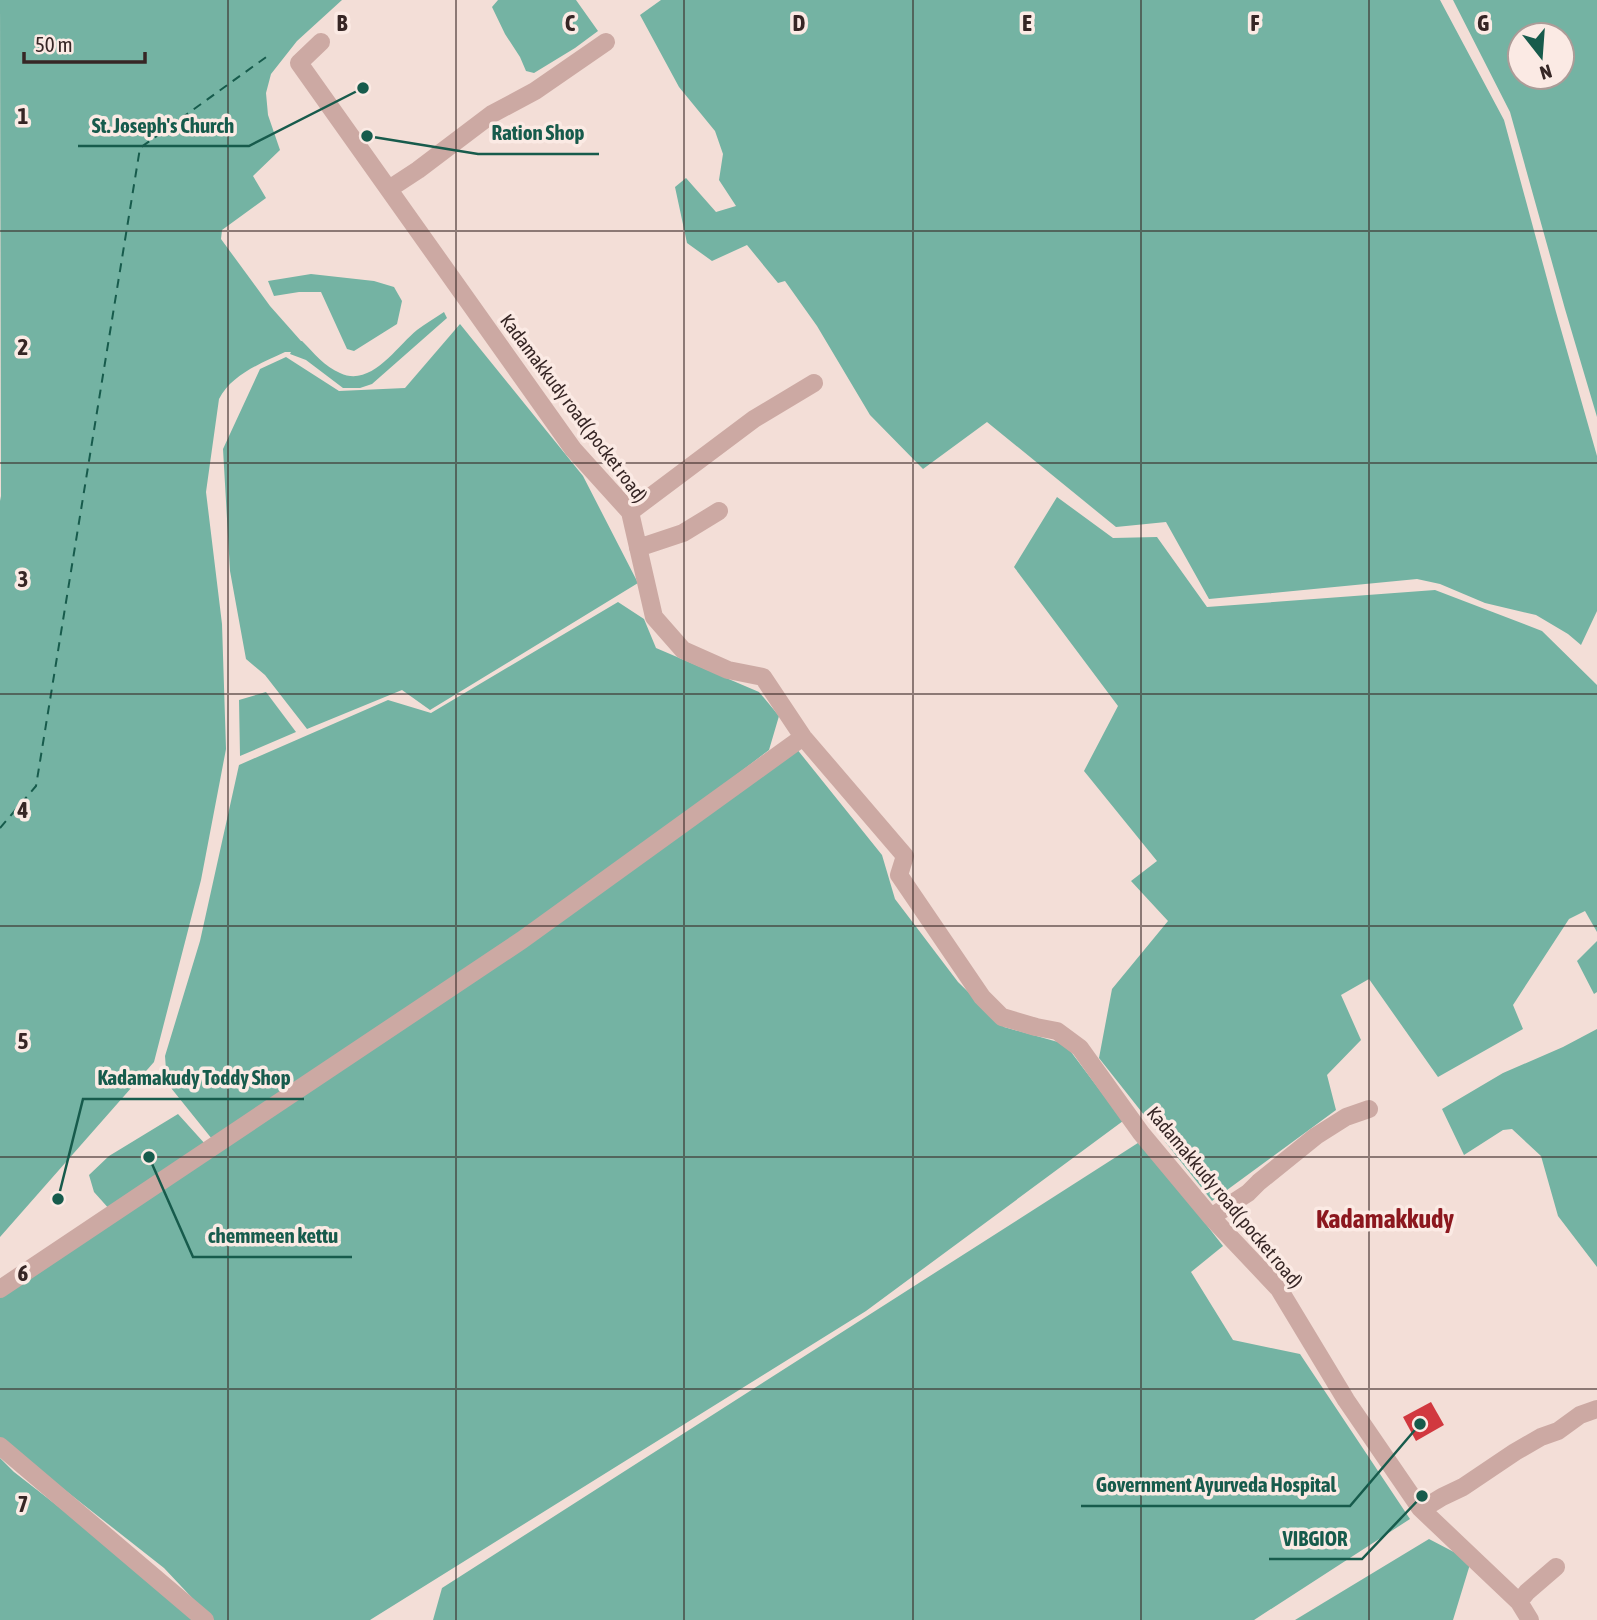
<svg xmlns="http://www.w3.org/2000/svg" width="1597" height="1620" viewBox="0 0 1597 1620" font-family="'Asap Condensed',sans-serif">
<rect width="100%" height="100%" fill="#f3ded7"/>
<path fill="#74b3a3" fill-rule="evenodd" d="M 0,0 L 342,0 L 297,41 L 271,74 L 266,93 L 268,115 L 280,150 L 253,176 L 266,198 L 222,230 L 221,239 L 270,306 L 301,341 L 302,341 C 313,352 325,367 340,373 C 371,388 397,346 417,330 C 425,324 435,318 444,312 L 447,318 L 372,384 L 360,388 L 343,388 L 306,360 L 290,354 L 291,352 L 285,352 C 262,363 232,374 219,399 L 206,492 L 222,624 L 226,749 L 201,880 L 154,1062 L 0,1237 L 0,501 L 1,496 Z
M 498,0 L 576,0 L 598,31 L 575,48 L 534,73 L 526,71 L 520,57 L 505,34 L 492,7 Z
M 661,0 L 1440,0 L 1504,120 L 1556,312 L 1597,456 L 1597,611 L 1581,645 L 1568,634 L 1536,615 L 1485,603 L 1440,584 L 1417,579 L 1209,599 L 1166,522 L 1116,527 L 987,422 L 923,469 L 870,415 L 817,326 L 785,281 L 778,283 L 747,245 L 712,261 L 687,243 L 675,187 L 686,178 L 716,212 L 736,206 L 719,180 L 723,154 L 715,131 L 679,87 L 640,15 Z
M 1453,0 L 1597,0 L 1597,417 L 1565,309 L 1510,112 ZM 1520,35 L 1562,35 L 1562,77 L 1520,77 Z
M 311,274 L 374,281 L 394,287 L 402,301 L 397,324 L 354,351 L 347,349 L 321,292 L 299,292 L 274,296 L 268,281 Z
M 460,324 L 583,476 L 638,583 L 430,710 L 402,690 L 307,729 L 265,675 L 246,659 L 230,571 L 223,449 L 260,369 L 286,357 L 339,391 L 405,388 Z
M 1057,497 L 1113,538 L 1157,537 L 1207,607 L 1435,590 L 1542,631 L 1597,685 L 1597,932 L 1585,911 L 1569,919 L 1513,1005 L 1523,1029 L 1438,1077 L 1369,979 L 1341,995 L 1361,1040 L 1327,1075 L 1336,1110 L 1212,1201 L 1099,1058 L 1112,989 L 1168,921 L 1131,881 L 1157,861 L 1084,771 L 1118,706 L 1014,567 Z
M 618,602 L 644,619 L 656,648 L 759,692 L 779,716 L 769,750 L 553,915 L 212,1139 L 167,1083 L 165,1056 L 200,941 L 239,765 L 388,700 L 431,713 Z
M 266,692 L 296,732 L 240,756 L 239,700 Z
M 796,748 L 882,855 L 895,899 L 958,982 L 1004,1027 L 1065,1044 L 1123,1121 L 866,1311 L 370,1620 L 213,1620 L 164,1568 L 0,1439 L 0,1297 Z
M 1597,941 L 1597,992 L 1594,994 L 1577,961 Z
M 1597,1029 L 1597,1267 L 1558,1216 L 1541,1156 L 1512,1129 L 1503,1130 L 1464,1155 L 1442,1109 L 1503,1073 L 1563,1047 Z
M 178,1114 L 206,1145 L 111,1211 L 94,1192 L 89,1175 L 109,1156 Z
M 1141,1141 L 1223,1246 L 1191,1272 L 1233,1340 L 1300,1354 L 1410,1519 L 1254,1620 L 433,1620 L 442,1588 Z
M 0,1458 L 14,1472 L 82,1525 L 194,1620 L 0,1620 Z
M 1429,1539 L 1471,1561 L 1453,1620 L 1295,1620 Z"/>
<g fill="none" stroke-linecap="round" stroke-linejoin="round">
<path stroke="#175b4c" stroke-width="2" stroke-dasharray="9 7" stroke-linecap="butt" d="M 0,828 L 36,786 L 140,148 L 269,55"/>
</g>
<path fill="#d1383f" d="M 1431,1402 L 1444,1425 L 1416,1441 L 1403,1417 Z"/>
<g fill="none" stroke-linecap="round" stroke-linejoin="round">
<path stroke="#cca9a3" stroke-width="18" d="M 321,42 L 299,63 L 573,449 L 630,512 L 654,617 L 683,650 L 728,670 L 763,677 L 803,737 L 905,856 L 899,875 L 982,997 L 1002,1017 L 1036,1027 L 1057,1031 L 1080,1048 L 1141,1133 L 1211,1217 L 1279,1289 L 1346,1400 L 1420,1508 L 1519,1602 L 1530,1620
M 389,189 L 418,170 L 492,114 L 535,91 L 606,42
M 630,512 L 754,419 L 814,383
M 638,548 L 683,533 L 719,511
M 1211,1217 L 1248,1193 L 1259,1182 L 1316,1136 L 1346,1117 L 1369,1109
M 0,1289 L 522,940 L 803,737
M 0,1446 L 205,1620
M 1420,1508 L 1429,1505 L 1442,1497 L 1463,1487 L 1515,1452 L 1541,1437 L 1558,1431 L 1580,1415 L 1597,1409
M 1519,1602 L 1527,1592 L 1556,1567"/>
</g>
<path fill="none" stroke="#362625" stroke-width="2" stroke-opacity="0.55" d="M 228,0 L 228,1620M 456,0 L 456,1620M 684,0 L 684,1620M 913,0 L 913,1620M 1141,0 L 1141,1620M 1369,0 L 1369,1620M 0,231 L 1597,231M 0,463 L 1597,463M 0,694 L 1597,694M 0,926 L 1597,926M 0,1157 L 1597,1157M 0,1389 L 1597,1389"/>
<g text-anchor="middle" stroke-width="7" stroke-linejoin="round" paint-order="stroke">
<g font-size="19" fill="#362625" stroke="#fbeae4">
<text transform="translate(574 408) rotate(53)" y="7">Kadamakkudy road( pocket road)</text>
<text transform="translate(1225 1197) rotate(50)" y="7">Kadamakkudy road( pocket road)</text>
</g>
<g font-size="26" font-weight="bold" fill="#8c171e" stroke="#fbeae4">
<text x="1385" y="1228">Kadamakkudy</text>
</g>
</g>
<g font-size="23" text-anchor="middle" font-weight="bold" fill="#362625" stroke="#fbeae4" stroke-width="7" stroke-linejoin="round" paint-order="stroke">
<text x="342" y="31">B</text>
<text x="570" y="31">C</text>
<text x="799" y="31">D</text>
<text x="1027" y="31">E</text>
<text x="1255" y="31">F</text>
<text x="1483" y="31">G</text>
<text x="23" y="124">1</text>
<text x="23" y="355">2</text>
<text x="23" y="587">3</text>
<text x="23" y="818">4</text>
<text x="23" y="1049">5</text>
<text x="23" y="1281">6</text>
<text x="23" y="1512">7</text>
</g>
<path fill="none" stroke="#175b4c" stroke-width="2.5" d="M363 88L249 146H78M367 136L478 154H599M58 1199L83 1099H304M149 1157L193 1257H352M1420 1424L1350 1506H1081M1422 1496L1362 1559H1269"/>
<g fill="#175b4c" stroke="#fbeae4" stroke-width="2.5">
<circle cx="363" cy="88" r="7"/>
<circle cx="367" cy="136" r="7"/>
<circle cx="58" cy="1199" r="7"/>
<circle cx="149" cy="1157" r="7"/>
<circle cx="1420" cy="1424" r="7"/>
<circle cx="1422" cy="1496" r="7"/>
</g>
<g font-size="21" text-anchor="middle" font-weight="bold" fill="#175b4c" stroke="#fbeae4" stroke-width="7" stroke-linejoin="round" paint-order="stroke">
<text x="163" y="133">St. Joseph's Church</text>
<text x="538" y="140">Ration Shop</text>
<text x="194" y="1085">Kadamakudy Toddy Shop</text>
<text x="273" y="1243">chemmeen kettu</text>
<text x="1216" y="1492">Government Ayurveda Hospital</text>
<text x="1315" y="1546">VIBGIOR</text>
</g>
<g transform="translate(1541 56) rotate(163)"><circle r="33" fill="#fbeae4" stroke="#ac9c98" stroke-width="2"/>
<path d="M0-5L12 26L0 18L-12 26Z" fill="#175b4c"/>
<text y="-10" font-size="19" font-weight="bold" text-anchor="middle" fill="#362625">N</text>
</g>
<path d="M24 52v10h121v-10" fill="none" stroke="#362625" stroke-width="3.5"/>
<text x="35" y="52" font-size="21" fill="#362625" stroke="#fbeae4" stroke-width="5" paint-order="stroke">50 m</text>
</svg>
